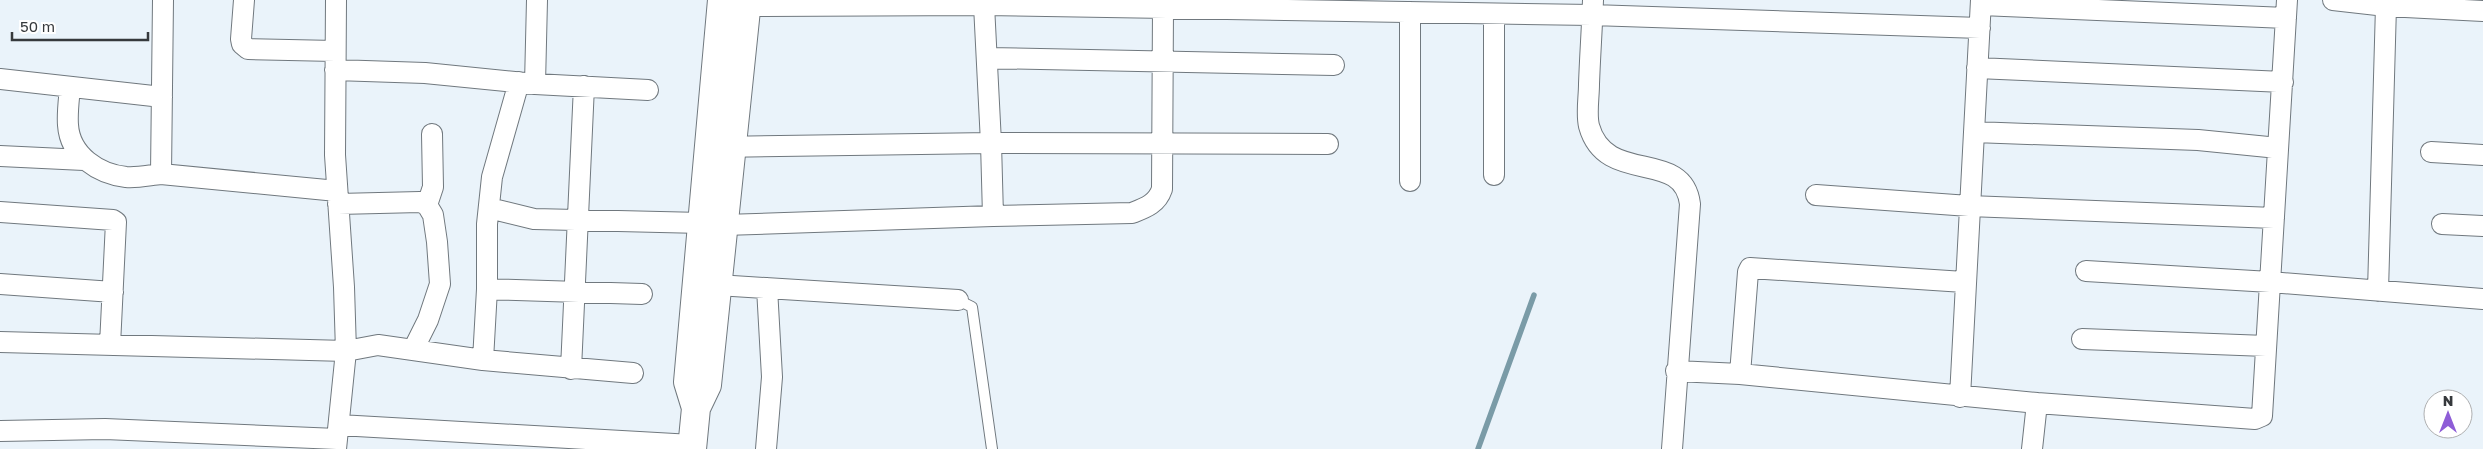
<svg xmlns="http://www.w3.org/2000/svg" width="2483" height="449" viewBox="0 0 2483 449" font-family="'Golos Text',sans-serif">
<rect width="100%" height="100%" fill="#eaf3fa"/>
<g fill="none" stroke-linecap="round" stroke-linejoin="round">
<path stroke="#7a9ba7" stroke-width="5.5" d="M 1478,449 L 1534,295"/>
<defs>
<path id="lane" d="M 958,300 L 972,307 L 992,449"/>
<path id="street" d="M 163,0 L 161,174 L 337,191
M 244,0 L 241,39 L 242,44 L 248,49 L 335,51
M 336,0 L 335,155 L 344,287 L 346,351 L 336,449
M 1593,0 C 1592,28 1590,56 1589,84 C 1589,98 1586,113 1589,126 C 1606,187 1683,147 1690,204 L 1672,449
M 2333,0 L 2386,6 L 2483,11
M 984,5 L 991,143 L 1328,144
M 1981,5 L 2286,18
M 734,6 L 984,5 L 1592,15 L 1980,28
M 1410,12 L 1410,181
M 1494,14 L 1494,175
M 987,58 L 1334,65
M 1977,68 L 2283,82
M 335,70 L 425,73 L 535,84 L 648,90
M 0,79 L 162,97
M 519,82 L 492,177 L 487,224 L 487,289 L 483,360 L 633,373
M 535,84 L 537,0
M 70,87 C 69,99 67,113 68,125 C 70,156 99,174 126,177 C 138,178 150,175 161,174
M 1974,132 L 2198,140 L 2278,148
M 2431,152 L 2483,155
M 0,156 L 84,160
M 1816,195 L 1969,206 L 2274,218
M 338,204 L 420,202 L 427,205 L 433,215 L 437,242 L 440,284 L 428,320 L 413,350
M 427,205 L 433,187 L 432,134
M 489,208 L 534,219 L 702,223 L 724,225 L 993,216 L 991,143 L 719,147
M 0,212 L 113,220 L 116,222 L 110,345
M 993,216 L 1132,213 C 1145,208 1157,204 1162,189 L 1163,8
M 2442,224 L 2483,226
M 2086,271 L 2270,282 L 2483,299
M 0,284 L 113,292
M 717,285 L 958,300
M 487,289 L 642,294
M 2378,291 L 2386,6
M 2082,339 L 2266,346
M 0,342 L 346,351 L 378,345 L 483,360
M 571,369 L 584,86
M 1676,371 L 1740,374 L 2037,403
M 1740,374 L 1748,272 L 1750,268 L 1964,282
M 1960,397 L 1981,0
M 339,425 L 692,445
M 0,431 L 105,429 L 337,439
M 766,449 L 772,377 L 767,288
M 2032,449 L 2037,403 L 2255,419 L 2262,416 L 2287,0"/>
<path id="secondary" d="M 696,408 L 688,382 L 722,0
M 692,449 L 696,408 L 707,385 L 747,0"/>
</defs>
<use href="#lane" stroke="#70787e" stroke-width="12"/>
<use href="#street" stroke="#70787e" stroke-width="22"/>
<use href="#secondary" stroke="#70787e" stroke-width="30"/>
<use href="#lane" stroke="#fff" stroke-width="10"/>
<use href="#street" stroke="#fff" stroke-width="20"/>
<use href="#secondary" stroke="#fff" stroke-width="28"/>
</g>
<g transform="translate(2448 414)"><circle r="24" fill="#ffffff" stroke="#afb0b1"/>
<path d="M0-4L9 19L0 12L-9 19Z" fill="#8e5dd7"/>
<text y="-8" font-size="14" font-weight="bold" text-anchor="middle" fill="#36393c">N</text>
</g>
<path d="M12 32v8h136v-8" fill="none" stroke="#36393c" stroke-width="2.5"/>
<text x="20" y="32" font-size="15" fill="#36393c" stroke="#ffffff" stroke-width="4" paint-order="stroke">50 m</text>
</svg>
